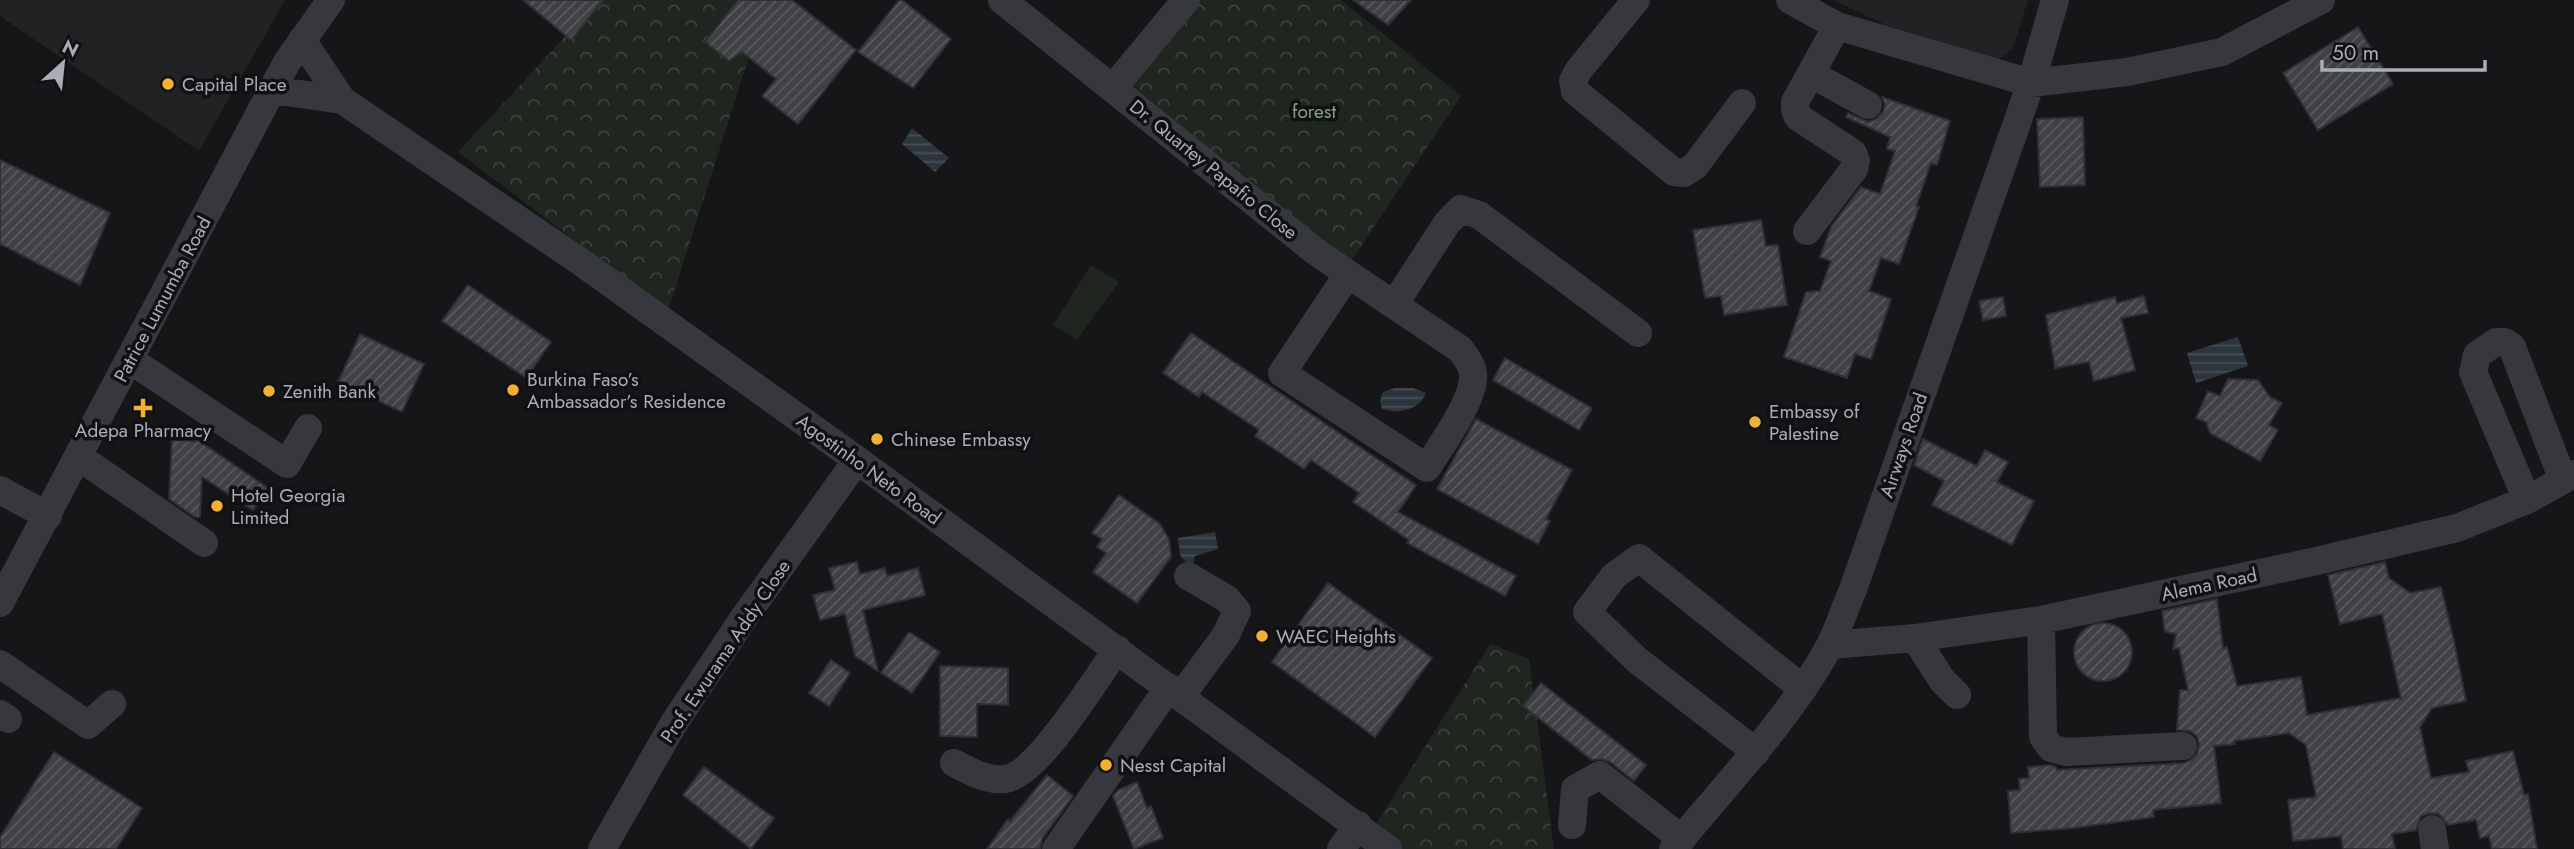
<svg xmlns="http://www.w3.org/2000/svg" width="2574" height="849" viewBox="0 0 2574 849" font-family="Jost,sans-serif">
<defs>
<pattern id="forest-crowns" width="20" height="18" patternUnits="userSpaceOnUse" patternTransform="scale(1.75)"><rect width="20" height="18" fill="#1e261f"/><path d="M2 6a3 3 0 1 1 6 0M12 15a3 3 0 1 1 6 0" fill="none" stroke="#3c433d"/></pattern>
<pattern id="water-rules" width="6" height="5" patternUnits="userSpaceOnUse" patternTransform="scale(1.75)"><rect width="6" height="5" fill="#2c353c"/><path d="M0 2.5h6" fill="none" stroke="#485056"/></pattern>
<pattern id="building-hatch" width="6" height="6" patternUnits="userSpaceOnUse" patternTransform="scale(1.75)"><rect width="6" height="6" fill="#404145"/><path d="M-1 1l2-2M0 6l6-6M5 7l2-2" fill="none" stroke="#595a5e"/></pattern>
</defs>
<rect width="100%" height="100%" fill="#161618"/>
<path fill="#222225" d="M 0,0 L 285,0 L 199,151 L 0,16 Z
M 1833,0 L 2028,0 L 2013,48 L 1999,60 L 1888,26 Z"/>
<path fill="#1e261f" d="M 1091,265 L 1119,282 L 1077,340 L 1053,325 Z"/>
<path fill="url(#forest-crowns)" d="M 599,0 L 767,0 L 668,311 L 458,152 Z
M 1191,0 L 1341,0 L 1461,96 L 1346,269 L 1118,86 Z
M 1490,644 L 1529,659 L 1554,849 L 1403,849 L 1374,827 Z"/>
<path fill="url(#water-rules)" d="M 912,128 L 949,158 L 935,172 L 902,144 Z
M 2238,337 L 2248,366 L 2196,383 L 2187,353 Z
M 1395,388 L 1413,388 L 1426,393 C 1420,410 1398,415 1382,409 L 1380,401 L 1383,392 Z
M 1215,532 L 1218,549 L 1195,556 L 1193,563 L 1188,565 L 1180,555 L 1178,538 Z"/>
<path fill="url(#building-hatch)" stroke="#303034" stroke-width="2" d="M 523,0 L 603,0 L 571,40 Z
M 738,0 L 792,0 L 856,50 L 798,124 L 762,96 L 776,79 L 742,52 L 729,61 L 705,42 Z
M 899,0 L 902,0 L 951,39 L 913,88 L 858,52 Z
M 1353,0 L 1411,0 L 1388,25 Z
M 2358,27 L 2393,84 L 2318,130 L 2283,73 Z
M 1882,97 L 1950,121 L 1937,165 L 1931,163 L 1916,206 L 1919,207 L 1899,264 L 1881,258 L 1869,291 L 1891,299 L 1871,359 L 1855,354 L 1847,378 L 1784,357 L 1806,292 L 1820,291 L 1831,261 L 1820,257 L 1831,227 L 1861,187 L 1880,194 L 1895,151 L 1887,149 L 1890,137 L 1846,117 L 1848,113 L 1868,122 L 1876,119 L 1883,112 L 1885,105 Z
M 2083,117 L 2085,185 L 2040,187 L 2037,119 Z
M 0,160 L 110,213 L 80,285 L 0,244 Z
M 1761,220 L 1766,246 L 1778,245 L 1787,305 L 1724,315 L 1721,296 L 1705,298 L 1693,230 Z
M 468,285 L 551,342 L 526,378 L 442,321 Z
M 2144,296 L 2148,313 L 2121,318 L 2135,370 L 2094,381 L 2089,362 L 2055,368 L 2046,315 L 2115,297 L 2117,303 Z
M 2003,297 L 2006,316 L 1983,320 L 1979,301 Z
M 1191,333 L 1416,485 L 1398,512 L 1516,576 L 1505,596 L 1407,543 L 1409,540 L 1353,502 L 1359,493 L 1311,460 L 1304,469 L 1255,436 L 1259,430 L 1202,392 L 1199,397 L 1163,373 Z
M 360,334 L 424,364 L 402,412 L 338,382 Z
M 1505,358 L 1592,408 L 1579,430 L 1493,380 Z
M 2228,379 L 2258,380 L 2270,397 L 2282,403 L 2269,425 L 2278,430 L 2260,461 L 2210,433 L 2206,422 L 2196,418 L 2208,391 L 2220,396 Z
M 1476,419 L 1572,470 L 1546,519 L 1550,521 L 1538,544 L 1437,489 Z
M 1923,439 L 1977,466 L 1985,450 L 2008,462 L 1997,482 L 2034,501 L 2012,545 L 1932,505 L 1944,481 L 1914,465 Z
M 172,440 L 199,441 L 268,488 L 253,510 L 202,477 L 200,517 L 195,517 L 169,499 Z
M 1119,495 L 1160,524 L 1169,539 L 1171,557 L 1137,603 L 1093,572 L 1106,553 L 1097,547 L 1102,539 L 1092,533 Z
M 857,562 L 860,574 L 885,568 L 887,576 L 918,568 L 925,595 L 863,610 L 878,671 L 855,656 L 845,614 L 820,620 L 813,595 L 835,590 L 829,568 Z
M 2385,562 L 2389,578 L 2410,593 L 2441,587 L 2454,641 L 2466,701 L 2432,708 L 2420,727 L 2431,778 L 2469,772 L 2466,761 L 2513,751 L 2524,795 L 2528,794 L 2537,849 L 2492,849 L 2489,836 L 2480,838 L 2476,820 L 2448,825 L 2439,814 L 2430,813 L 2421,816 L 2416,830 L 2392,834 L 2395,849 L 2343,849 L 2341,836 L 2293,841 L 2288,800 L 2316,797 L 2306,745 L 2289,733 L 2234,741 L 2235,744 L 2214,746 L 2221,803 L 2153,810 L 2154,817 L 2074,828 L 2011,833 L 2008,791 L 2020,790 L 2019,779 L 2029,778 L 2028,767 L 2050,765 L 2056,767 L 2057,770 L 2184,763 L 2191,760 L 2197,754 L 2199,744 L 2197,736 L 2190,731 L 2177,730 L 2180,690 L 2188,690 L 2179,648 L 2173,649 L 2176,634 L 2165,632 L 2162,611 L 2217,599 L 2223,648 L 2227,647 L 2237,686 L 2301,677 L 2307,715 L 2401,698 L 2382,614 L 2340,624 L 2328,575 Z
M 1328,583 L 1432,658 L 1375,737 L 1272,662 Z
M2074 652a29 29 0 1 1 58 0a29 29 0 1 1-58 0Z
M 909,632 L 940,652 L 912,693 L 881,673 Z
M 831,660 L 850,673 L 829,706 L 809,693 Z
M 940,666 L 1008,668 L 1008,705 L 977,704 L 977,737 L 940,736 Z
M 1541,683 L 1646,765 L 1634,781 L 1610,762 L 1602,759 L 1592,760 L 1523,706 Z
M 54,752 L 142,808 L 116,849 L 0,849 L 0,837 Z
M 704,767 L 774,818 L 751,849 L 683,795 Z
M 1047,775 L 1073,796 L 1042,839 L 1040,849 L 987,849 L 1008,819 L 1010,821 Z
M 1137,782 L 1147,808 L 1151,806 L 1163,838 L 1134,849 L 1113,796 L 1118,790 Z"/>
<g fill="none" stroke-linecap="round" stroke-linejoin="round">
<path stroke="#37383d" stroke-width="28" d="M 1002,0 L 1315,251 L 1348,274
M 1636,0 L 1578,71 L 1573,81 L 1575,91 L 1674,172 L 1684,173 L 1695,166 L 1742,103
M 1790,0 L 1837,26 L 2031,83 L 2127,72 L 2222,52 L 2321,0
M 302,40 L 342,100 L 581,262 L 857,460 L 1388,849
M 1811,74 L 1868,105
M 1113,88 L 1186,0
M 272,90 L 342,100
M 1807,231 L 1854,169 L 1856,161 L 1853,153 L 1798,117 L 1795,110 L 1795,102 L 1837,26
M 1348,274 L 1460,349 C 1465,356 1472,364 1473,373 C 1476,399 1440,446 1427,468 L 1282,373 Z
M 1394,305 L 1447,223 L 1461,209 L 1479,215 L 1638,333
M 130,360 L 287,464 L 308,428
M 79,457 L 204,543
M 0,490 L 48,516
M 2527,500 L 2473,372 L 2477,355 L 2496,342 L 2505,342 L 2512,347 L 2563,480
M 0,603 L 272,90 L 287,62 L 331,0
M 2041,620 L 2043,737 L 2051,748 L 2066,752 L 2183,746
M 1915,638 L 1942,680 L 1957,695
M 1830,645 L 1915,638 L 2041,620 L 2312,562 L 2457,528 L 2527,500 L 2574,474
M 0,664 L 88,725 L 112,704
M 1181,696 L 1226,635 L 1237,611 L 1227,599 L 1188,576
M 0,714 L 8,719
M 1756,752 L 1637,660 L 1587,612 L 1614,576 L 1639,558 L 1803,689
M 954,763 C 969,771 987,781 1005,779 C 1037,776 1098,676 1117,649
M 1572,825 L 1575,789 L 1600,775 L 1682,839
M 2432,829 L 2435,849
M 602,849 L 674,723 L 743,619 L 857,460
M 1056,849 L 1169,687
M 1341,849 L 1358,825
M 1673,849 C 1727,783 1787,722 1829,647 C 1838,630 1844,610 1852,592 L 2031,83 L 2055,0"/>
</g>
<g fill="#f2b134" stroke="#111113" stroke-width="2.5">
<circle cx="168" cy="84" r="7"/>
<circle cx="513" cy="390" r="7"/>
<circle cx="269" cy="391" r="7"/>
<path d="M139.5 397.5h7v7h7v7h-7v7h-7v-7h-7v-7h7z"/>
<circle cx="1755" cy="422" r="7"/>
<circle cx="877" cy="439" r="7"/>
<circle cx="217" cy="506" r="7"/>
<circle cx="1262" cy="636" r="7"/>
<circle cx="1106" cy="765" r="7"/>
</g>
<g text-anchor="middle" stroke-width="7" stroke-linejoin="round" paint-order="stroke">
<g font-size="19" fill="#a8adb8" stroke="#111113" text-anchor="start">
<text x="182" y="91">Capital Place</text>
<text x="527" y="386">Burkina Faso’s<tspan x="527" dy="22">Ambassador’s Residence</tspan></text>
<text x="283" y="398">Zenith Bank</text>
<text x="1769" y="418">Embassy of<tspan x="1769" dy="22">Palestine</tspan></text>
<text x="143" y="437" text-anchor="middle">Adepa Pharmacy</text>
<text x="891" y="446">Chinese Embassy</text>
<text x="231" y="502">Hotel Georgia<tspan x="231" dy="22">Limited</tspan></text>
<text x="1276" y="643">WAEC Heights</text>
<text x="1120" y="772">Nesst Capital</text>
</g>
<g font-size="19" fill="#7fa381" stroke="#111113">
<text x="1314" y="118">forest</text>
</g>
<g font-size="19" fill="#a8adb8" stroke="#111113">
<text transform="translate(1214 169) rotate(39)" y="7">Dr. Quartey Papafio Close</text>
<text transform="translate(162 299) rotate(-62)" y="7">Patrice Lumumba Road</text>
<text transform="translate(1903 445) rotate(-71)" y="7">Airways Road</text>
<text transform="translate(869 469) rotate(36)" y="7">Agostinho Neto Road</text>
<text transform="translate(2209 584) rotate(-12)" y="7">Alema Road</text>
<text transform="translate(725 651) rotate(-56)" y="7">Prof. Ewurama Addy Close</text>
</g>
</g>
<g transform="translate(63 63) rotate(27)" stroke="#111113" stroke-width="5" paint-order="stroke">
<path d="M0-5L12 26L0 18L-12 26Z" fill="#a8adb8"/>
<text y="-10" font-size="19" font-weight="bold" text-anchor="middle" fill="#a8adb8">N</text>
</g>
<path d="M2322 60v10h163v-10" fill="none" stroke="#a8adb8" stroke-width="3.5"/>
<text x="2332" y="60" font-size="21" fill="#a8adb8" stroke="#111113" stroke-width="5" paint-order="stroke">50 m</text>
</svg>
